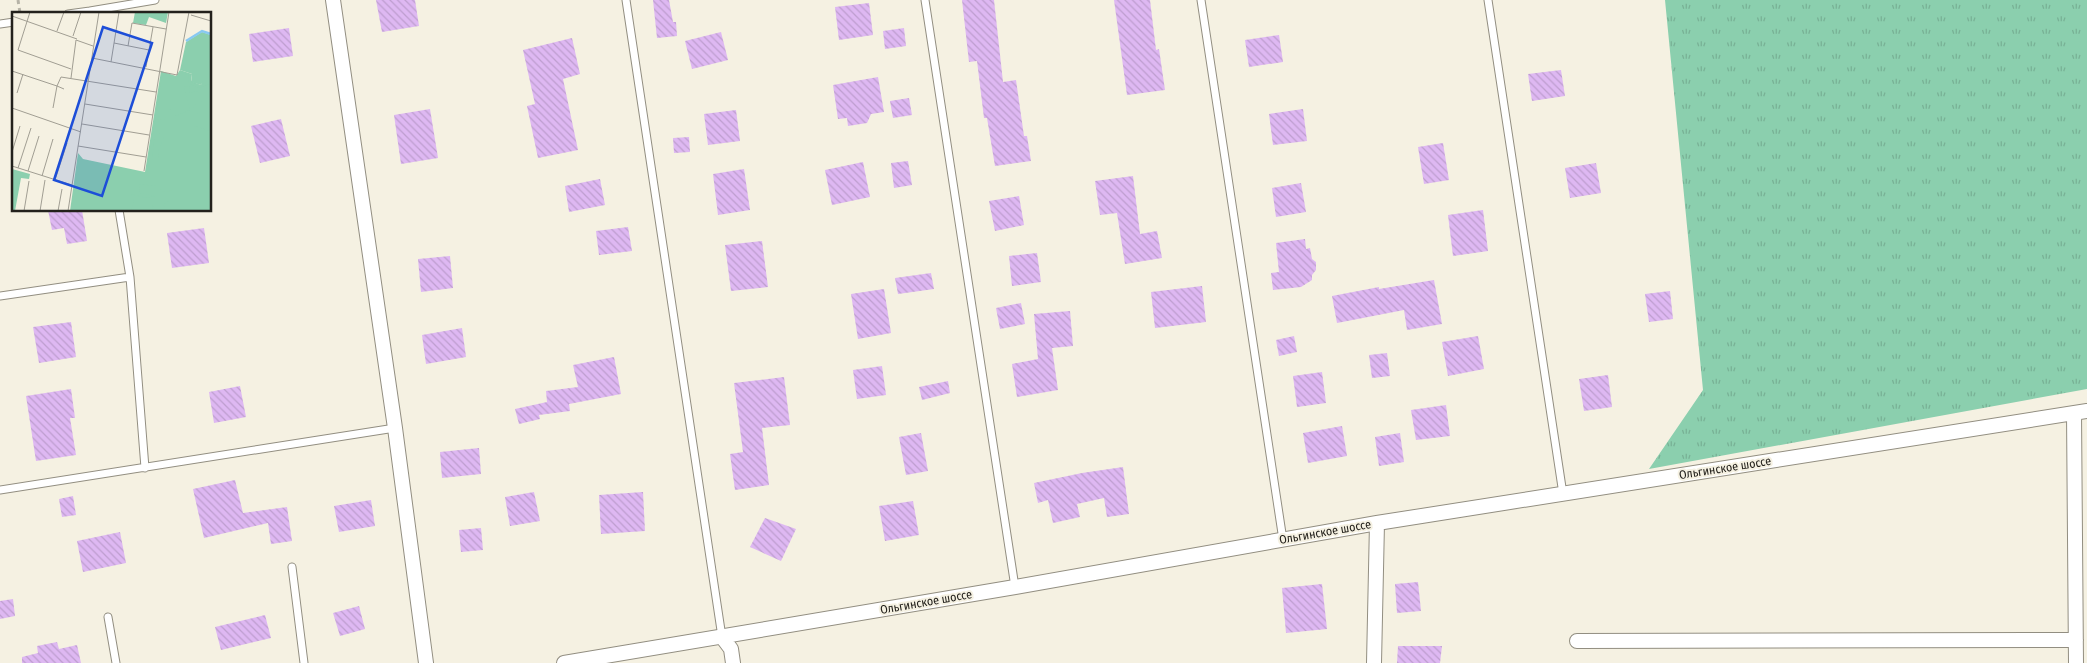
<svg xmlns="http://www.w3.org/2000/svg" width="2087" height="663" viewBox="0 0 2087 663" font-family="'Fira Sans Condensed',sans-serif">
<defs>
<pattern id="grass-tufts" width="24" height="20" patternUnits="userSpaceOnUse" patternTransform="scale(1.25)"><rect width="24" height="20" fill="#8bcfae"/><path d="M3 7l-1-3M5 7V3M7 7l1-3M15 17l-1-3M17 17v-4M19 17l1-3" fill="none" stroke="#78b195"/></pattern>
<pattern id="building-back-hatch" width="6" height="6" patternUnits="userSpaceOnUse" patternTransform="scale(1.25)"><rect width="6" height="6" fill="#deb8f2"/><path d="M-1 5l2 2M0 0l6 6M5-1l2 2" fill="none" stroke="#be9ecf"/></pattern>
</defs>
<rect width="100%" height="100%" fill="#f5f1e2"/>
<path fill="url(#grass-tufts)" d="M 1665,0 L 2087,0 L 2087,389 L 1649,469 L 1703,390 Z"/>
<path fill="url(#building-back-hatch)" d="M 376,0 L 415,0 L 419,26 L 382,32 Z
M 653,0 L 669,0 L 673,22 L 676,22 L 677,36 L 657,38 Z
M 962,0 L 994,0 L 1003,82 L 1016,80 L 1024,136 L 1027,136 L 1031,161 L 995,166 L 987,118 L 984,118 L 977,61 L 969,62 Z
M 1114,0 L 1150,0 L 1156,50 L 1159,49 L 1165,90 L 1127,95 Z
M 869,3 L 873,35 L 839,40 L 835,7 Z
M 289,28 L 293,56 L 253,62 L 249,34 Z
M 904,28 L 906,46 L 885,49 L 883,31 Z
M 721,32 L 728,60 L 692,69 L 685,41 Z
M 1279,35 L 1283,62 L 1249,67 L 1245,40 Z
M 572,38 L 580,74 L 563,79 L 578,150 L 538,158 L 527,106 L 535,104 L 523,50 Z
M 1561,70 L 1565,96 L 1532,101 L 1528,74 Z
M 878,77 L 884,112 L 871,114 L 867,123 L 848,126 L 847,118 L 838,119 L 833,85 Z
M 909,98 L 912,115 L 893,118 L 890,101 Z
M 430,109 L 438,158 L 401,164 L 394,115 Z
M 1303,109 L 1307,141 L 1273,145 L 1269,114 Z
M 736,110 L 740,141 L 708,145 L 704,114 Z
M 281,119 L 290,156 L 260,163 L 251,126 Z
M 689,137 L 690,152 L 674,153 L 673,138 Z
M 1443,143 L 1449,180 L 1424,184 L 1418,147 Z
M 908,161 L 912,185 L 894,188 L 891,163 Z
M 863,162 L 870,197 L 832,205 L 825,170 Z
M 1596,163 L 1601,193 L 1570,198 L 1565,168 Z
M 744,169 L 750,210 L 718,215 L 713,174 Z
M 1133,176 L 1140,234 L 1157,231 L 1162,258 L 1125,264 L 1117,213 L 1100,215 L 1095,181 Z
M 600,179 L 605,205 L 569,212 L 565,186 Z
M 1301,183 L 1306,212 L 1276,217 L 1272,188 Z
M 1019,196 L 1024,225 L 995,231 L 989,201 Z
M 48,210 L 82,210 L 87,241 L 67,244 L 64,228 L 52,230 Z
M 1483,210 L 1488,251 L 1453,256 L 1448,215 Z
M 628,227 L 632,251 L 599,255 L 596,231 Z
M 204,228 L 209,263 L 172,268 L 167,233 Z
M 1305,239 L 1306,249 L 1310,248 L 1312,259 L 1316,262 L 1316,270 L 1312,275 L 1312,280 L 1301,287 L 1273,290 L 1271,273 L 1279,272 L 1276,243 Z
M 762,241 L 768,287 L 731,291 L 725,245 Z
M 1037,253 L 1041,282 L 1012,286 L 1009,256 Z
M 450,256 L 453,288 L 421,292 L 418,259 Z
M 931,273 L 934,289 L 898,294 L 895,278 Z
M 1434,280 L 1442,324 L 1407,330 L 1404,310 L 1337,323 L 1332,296 L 1379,287 L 1379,289 Z
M 1202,286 L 1206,322 L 1155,328 L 1151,292 Z
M 884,289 L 891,333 L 858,339 L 851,294 Z
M 1670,291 L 1673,319 L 1649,322 L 1645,294 Z
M 1021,303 L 1025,324 L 1000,329 L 996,308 Z
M 1070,311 L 1073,346 L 1052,348 L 1058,390 L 1017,397 L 1012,364 L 1038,359 L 1034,314 Z
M 71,322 L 76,357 L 39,363 L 33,327 Z
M 462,328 L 466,357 L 426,364 L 422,335 Z
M 1294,336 L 1297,352 L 1279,356 L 1276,340 Z
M 1478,336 L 1484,369 L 1448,376 L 1442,342 Z
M 1387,353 L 1390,376 L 1372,378 L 1369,355 Z
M 614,357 L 621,394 L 569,404 L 570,411 L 539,415 L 540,419 L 519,424 L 515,409 L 547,402 L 546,391 L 578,387 L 573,365 Z
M 882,366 L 886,395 L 857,399 L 853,370 Z
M 1322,372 L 1326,403 L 1297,407 L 1293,376 Z
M 1608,375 L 1612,407 L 1584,411 L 1579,379 Z
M 784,377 L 790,425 L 762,428 L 769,485 L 735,490 L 730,454 L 743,452 L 734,383 Z
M 948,381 L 950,393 L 922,400 L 919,387 Z
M 240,386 L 246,417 L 214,423 L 209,392 Z
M 71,389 L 75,418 L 70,418 L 76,455 L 36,461 L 26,396 Z
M 1446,405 L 1450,436 L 1416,440 L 1411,410 Z
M 1342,426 L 1347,456 L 1308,463 L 1303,433 Z
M 921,433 L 928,471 L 906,475 L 899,437 Z
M 1400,433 L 1404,462 L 1379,466 L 1375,437 Z
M 479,448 L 481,474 L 442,478 L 440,452 Z
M 1123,467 L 1129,514 L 1107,517 L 1104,498 L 1077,504 L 1080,517 L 1053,523 L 1048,500 L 1038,503 L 1034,483 L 1082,473 Z
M 235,480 L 243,513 L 287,507 L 292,541 L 271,544 L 268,523 L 204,538 L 193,489 Z
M 534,492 L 540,521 L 510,526 L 505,497 Z
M 643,492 L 645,531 L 601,534 L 599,495 Z
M 73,496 L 76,515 L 62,517 L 59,499 Z
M 371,500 L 375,526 L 339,532 L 334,506 Z
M 913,501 L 919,535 L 885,541 L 879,506 Z
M 765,518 L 796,529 L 781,561 L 750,547 Z
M 481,528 L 483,550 L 461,552 L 459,530 Z
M 120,532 L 126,563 L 83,572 L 77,541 Z
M 1418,582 L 1421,611 L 1397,613 L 1395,584 Z
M 1322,584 L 1327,629 L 1286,633 L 1282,588 Z
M 13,599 L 15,616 L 0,619 L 0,601 Z
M 359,606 L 365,629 L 340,636 L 333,613 Z
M 265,615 L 271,638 L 221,650 L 215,627 Z
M 57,642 L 59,649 L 77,645 L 81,663 L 22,663 L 22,657 L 38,653 L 37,646 Z
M 1398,646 L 1442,646 L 1440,663 L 1397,663 Z"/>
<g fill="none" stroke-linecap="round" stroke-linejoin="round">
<defs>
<path id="service" d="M 626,0 L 722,637
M 925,0 L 1015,587
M 1201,0 L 1283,540
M 1488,0 L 1563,494
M 68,14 L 90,11
M 90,14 L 90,11 L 155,0
M 0,24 L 14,22
M 119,210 L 130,277 L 145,468
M 0,296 L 130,277
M 0,490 L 395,428
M 292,567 L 304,663
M 108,617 L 116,663"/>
<path id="minor" d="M 333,0 L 395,428 L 426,663
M 2074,413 L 2076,663
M 722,637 L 731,649 L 733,663
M 1577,641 L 2076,640
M 564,663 L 1015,587 L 1377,523 L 2087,411
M 1374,663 L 1377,523"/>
</defs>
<use href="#service" stroke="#928e81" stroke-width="9"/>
<use href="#minor" stroke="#928e81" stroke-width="16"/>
<path stroke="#b6b3a7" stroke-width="3" stroke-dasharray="4 4" stroke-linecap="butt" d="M 18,0 L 20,13"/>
<use href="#service" stroke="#fff" stroke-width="7"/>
<use href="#minor" stroke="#fff" stroke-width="14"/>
</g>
<g text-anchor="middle" stroke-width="4" stroke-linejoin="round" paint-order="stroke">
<g font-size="12" fill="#23211c" stroke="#f5f1e2">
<text transform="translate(1725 468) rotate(-9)" y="4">Ольгинское шоссе</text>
<text transform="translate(1325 532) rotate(-10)" y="4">Ольгинское шоссе</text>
<text transform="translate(926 602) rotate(-10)" y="4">Ольгинское шоссе</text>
</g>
</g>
<g transform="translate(12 12)">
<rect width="199" height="199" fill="#f5f1e2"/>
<path d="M 123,0 L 156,0 L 154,11 L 137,5 L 134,13 L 121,11 ZM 168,58 L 180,62 L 179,69 L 189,73 L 190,68 L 199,69 L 199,199 L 58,199 L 66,141 L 71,147 L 133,160 L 149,59 L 164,64 ZM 0,157 L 18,162 L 17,167 L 9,166 L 3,199 L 0,199 Z" fill="#8bcfae"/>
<path d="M 171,61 L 177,64 L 176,71 L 186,76 L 199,72 L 199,119 L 182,114 L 186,102 L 181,95 L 192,87 L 185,79 L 177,81 L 178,74 L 172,75 L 178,98 L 164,104 L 158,97 L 152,108 L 143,107 L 150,63 L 165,66 ZM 148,121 L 152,125 L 146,139 L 147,148 L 140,148 L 142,128 ZM 127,172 L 144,174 L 152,180 L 163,178 L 160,187 L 151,193 L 156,199 L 145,199 L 140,193 L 141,199 L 119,199 L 122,189 L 119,182 L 134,186 L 143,184 L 128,181 Z" fill="#8bcfae"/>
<path d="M 190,20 L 199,23 L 199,69 L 191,69 L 189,73 L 179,70 L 180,62 L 168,58 L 174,30 Z" fill="#8bcfae"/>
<path fill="none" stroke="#88c9f2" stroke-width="2.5" d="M 174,29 L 190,19 L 199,22"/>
<path fill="none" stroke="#a19e93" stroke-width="1" d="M 18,0 L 6,38 L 59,57M 179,3 L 199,9M 0,4 L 65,27M 45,19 L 52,0M 61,24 L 69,0M 102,31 L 137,38 L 134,55M 116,34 L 120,11 L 154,17M 137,38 L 141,15M 80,46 L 165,63 L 177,0M 99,50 L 107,0M 0,59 L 45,74 L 49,65 L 144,80M 59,66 L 64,28 L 81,34M 5,81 L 11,62M 73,92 L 141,103M 0,96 L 69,120M 41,96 L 45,74 L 52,77M 70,112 L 137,123M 66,134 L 134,145M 0,140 L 8,114M 0,154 L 60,173M 6,156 L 19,116M 16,159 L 27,124M 132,159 L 157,0M 30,164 L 41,127M 43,168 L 55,131M 12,199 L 17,169M 28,199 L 33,168M 46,199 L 50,177M 56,199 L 87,0"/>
<path fill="#1d4ed8" fill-opacity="0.15" stroke="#1d4ed8" stroke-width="2.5" d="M 91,15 L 140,31 L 90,184 L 42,168 Z"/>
<rect width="199" height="199" fill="none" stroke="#23211c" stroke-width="2.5"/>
</g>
</svg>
